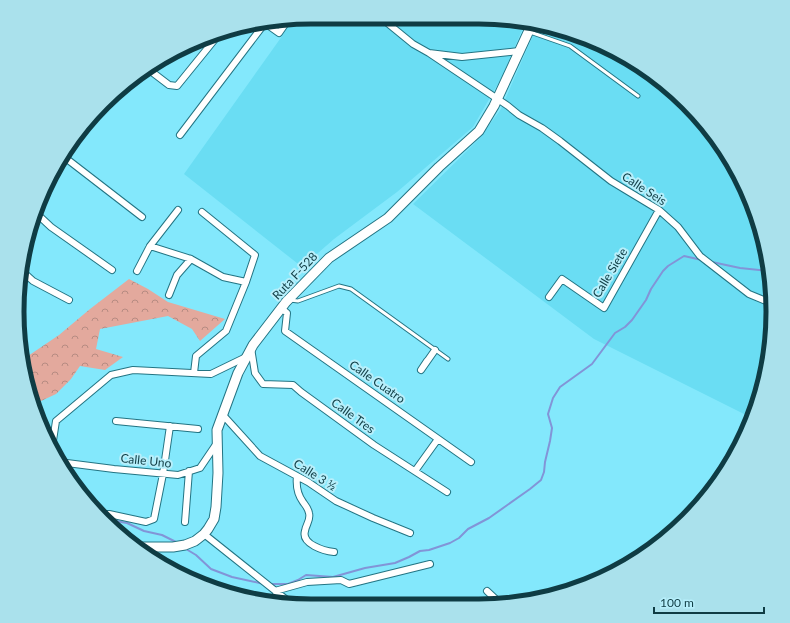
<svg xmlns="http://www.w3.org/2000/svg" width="790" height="623" viewBox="0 0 790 623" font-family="Lato,sans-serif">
<defs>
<pattern id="forest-crowns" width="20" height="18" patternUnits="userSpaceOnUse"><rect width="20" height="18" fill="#e3a99d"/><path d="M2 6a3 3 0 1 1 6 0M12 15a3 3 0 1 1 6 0" fill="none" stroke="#b68b82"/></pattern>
</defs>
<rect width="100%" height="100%" fill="#83e8fc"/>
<path fill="#6addf3" d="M 312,17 L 498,18 L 525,23 L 502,77 L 473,127 L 397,192 L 334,239 L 302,267 L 184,174 L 280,39 L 293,19 Z
M 537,26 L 573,33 L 626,57 L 673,90 L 734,164 L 757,217 L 771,273 L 772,331 L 763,388 L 752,418 L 594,339 L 413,204 L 479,139 L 501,109 Z"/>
<path fill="url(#forest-crowns)" d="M 129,279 L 148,289 L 168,302 L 225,319 L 200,341 L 192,329 L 168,316 L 100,329 L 96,349 L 123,357 L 105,370 L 80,366 L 71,379 L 56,394 L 41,401 L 30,394 L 27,387 L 23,358 L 25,358 L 59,335 L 90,309 Z"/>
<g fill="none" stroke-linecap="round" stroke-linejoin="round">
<path stroke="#8294d7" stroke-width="2" d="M 712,262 L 740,268 L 770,271
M 104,519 L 127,523 L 144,531 L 162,535 L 178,543
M 186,549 L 196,555 L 211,569 L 232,577 L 264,584
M 271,584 L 288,584 L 298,580 L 306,575 L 333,577 L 365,568 L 395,563 L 409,557 L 420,551 L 429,550 L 450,543 L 459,538 L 468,529 L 489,518 L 530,489 L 541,480 L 544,472 L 545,462 L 550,441 L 552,428 L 548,414 L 553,398 L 560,387 L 592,364 L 615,333 L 625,327 L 632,320 L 646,300 L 651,289 L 663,271 L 668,266 L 684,256 L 702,260"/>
<defs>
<path id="lane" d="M 530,32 L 570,46 L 638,96
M 290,300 L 298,301 L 339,286 L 351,289 L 448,359"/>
<path id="street" d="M 380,17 L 413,44 L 429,53 L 462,57 L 519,51
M 429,53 L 508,106 L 519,115 L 542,128 L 560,141 L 611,181 L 659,210 L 678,227 L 700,256 L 749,294 L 771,303
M 148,69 L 169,85 L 177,86 L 220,33
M 180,135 L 265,23 L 279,33 L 288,20
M 63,156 L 142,217
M 202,212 L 255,255 L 246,282
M 36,213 L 51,227 L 112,270
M 150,246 L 178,210
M 22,271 L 33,281 L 69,300
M 137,271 L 150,246 L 191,259 L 223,277 L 246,282 L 226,331 L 196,356 L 194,373
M 169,295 L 177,275 L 191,259
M 549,297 L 562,279 L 604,308 L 659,210
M 281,308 L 287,313 L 285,331 L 471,462
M 251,348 L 255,373 L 263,384 L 293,385 L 301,392 L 374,445 L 447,492
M 427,361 L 421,370 L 435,350
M 222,414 L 260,456 L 308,482 L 336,501 L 373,518 L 410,533
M 116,421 L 198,429
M 52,447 L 56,421 L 111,375 L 133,370 L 211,374 L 246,357
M 59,462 L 114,469 L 178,475 L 200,468 L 217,443
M 415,471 L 438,439
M 297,476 C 296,485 297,494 303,502 C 306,506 308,508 309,513 C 311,520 306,524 305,531 C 301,544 324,551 334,552
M 99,514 L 109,514 L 146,522 L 154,519 L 163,474 L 170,426
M 108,522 L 109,514
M 185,522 L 189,471
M 204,534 L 288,601
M 275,591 L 307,582 L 341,580 L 349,584 L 430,564
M 487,591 L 502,605"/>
<path id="secondary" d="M 135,547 L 173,547 L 185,545 L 195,541 L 204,534 L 208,529 L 214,519 L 216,507 L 218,473 L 217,430 L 238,373 L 253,345 L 286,302 L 329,258 L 388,218 L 439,167 L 479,131 L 494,106 L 532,24"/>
</defs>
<use href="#lane" stroke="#237483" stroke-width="5"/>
<use href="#street" stroke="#237483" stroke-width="8"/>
<use href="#secondary" stroke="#237483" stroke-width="11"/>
<use href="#lane" stroke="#fff" stroke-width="3"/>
<use href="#street" stroke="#fff" stroke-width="6"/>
<use href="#secondary" stroke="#fff" stroke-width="9"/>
</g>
<g text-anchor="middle" stroke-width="4" stroke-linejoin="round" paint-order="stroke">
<g font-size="12" fill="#0f3c44" stroke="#b7effb">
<text transform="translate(644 189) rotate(33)" y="4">Calle Seis</text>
<text transform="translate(610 273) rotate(-59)" y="4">Calle Siete</text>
<text transform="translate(295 276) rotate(-47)" y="4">Ruta F-528</text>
<text transform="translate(377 382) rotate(35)" y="4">Calle Cuatro</text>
<text transform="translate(353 416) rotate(36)" y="4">Calle Tres</text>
<text transform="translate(146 461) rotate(6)" y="4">Calle Uno</text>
<text transform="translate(315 475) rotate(32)" y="4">Calle 3 ½</text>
</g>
</g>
<path d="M0 0H790V623H0ZM311 24H479A287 287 0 0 1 766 311V312A287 287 0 0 1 479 599H311A287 287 0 0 1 24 312V311A287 287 0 0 1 311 24Z" fill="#aae1ec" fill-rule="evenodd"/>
<path fill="none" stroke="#0f3c44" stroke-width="5" d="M311 24H479A287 287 0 0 1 766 311V312A287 287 0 0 1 479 599H311A287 287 0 0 1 24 312V311A287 287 0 0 1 311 24Z"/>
<path d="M654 607v6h110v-6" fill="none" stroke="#0f3c44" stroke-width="2"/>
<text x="660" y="607" font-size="12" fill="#0f3c44" stroke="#b7effb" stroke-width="3" paint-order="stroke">100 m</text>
</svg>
